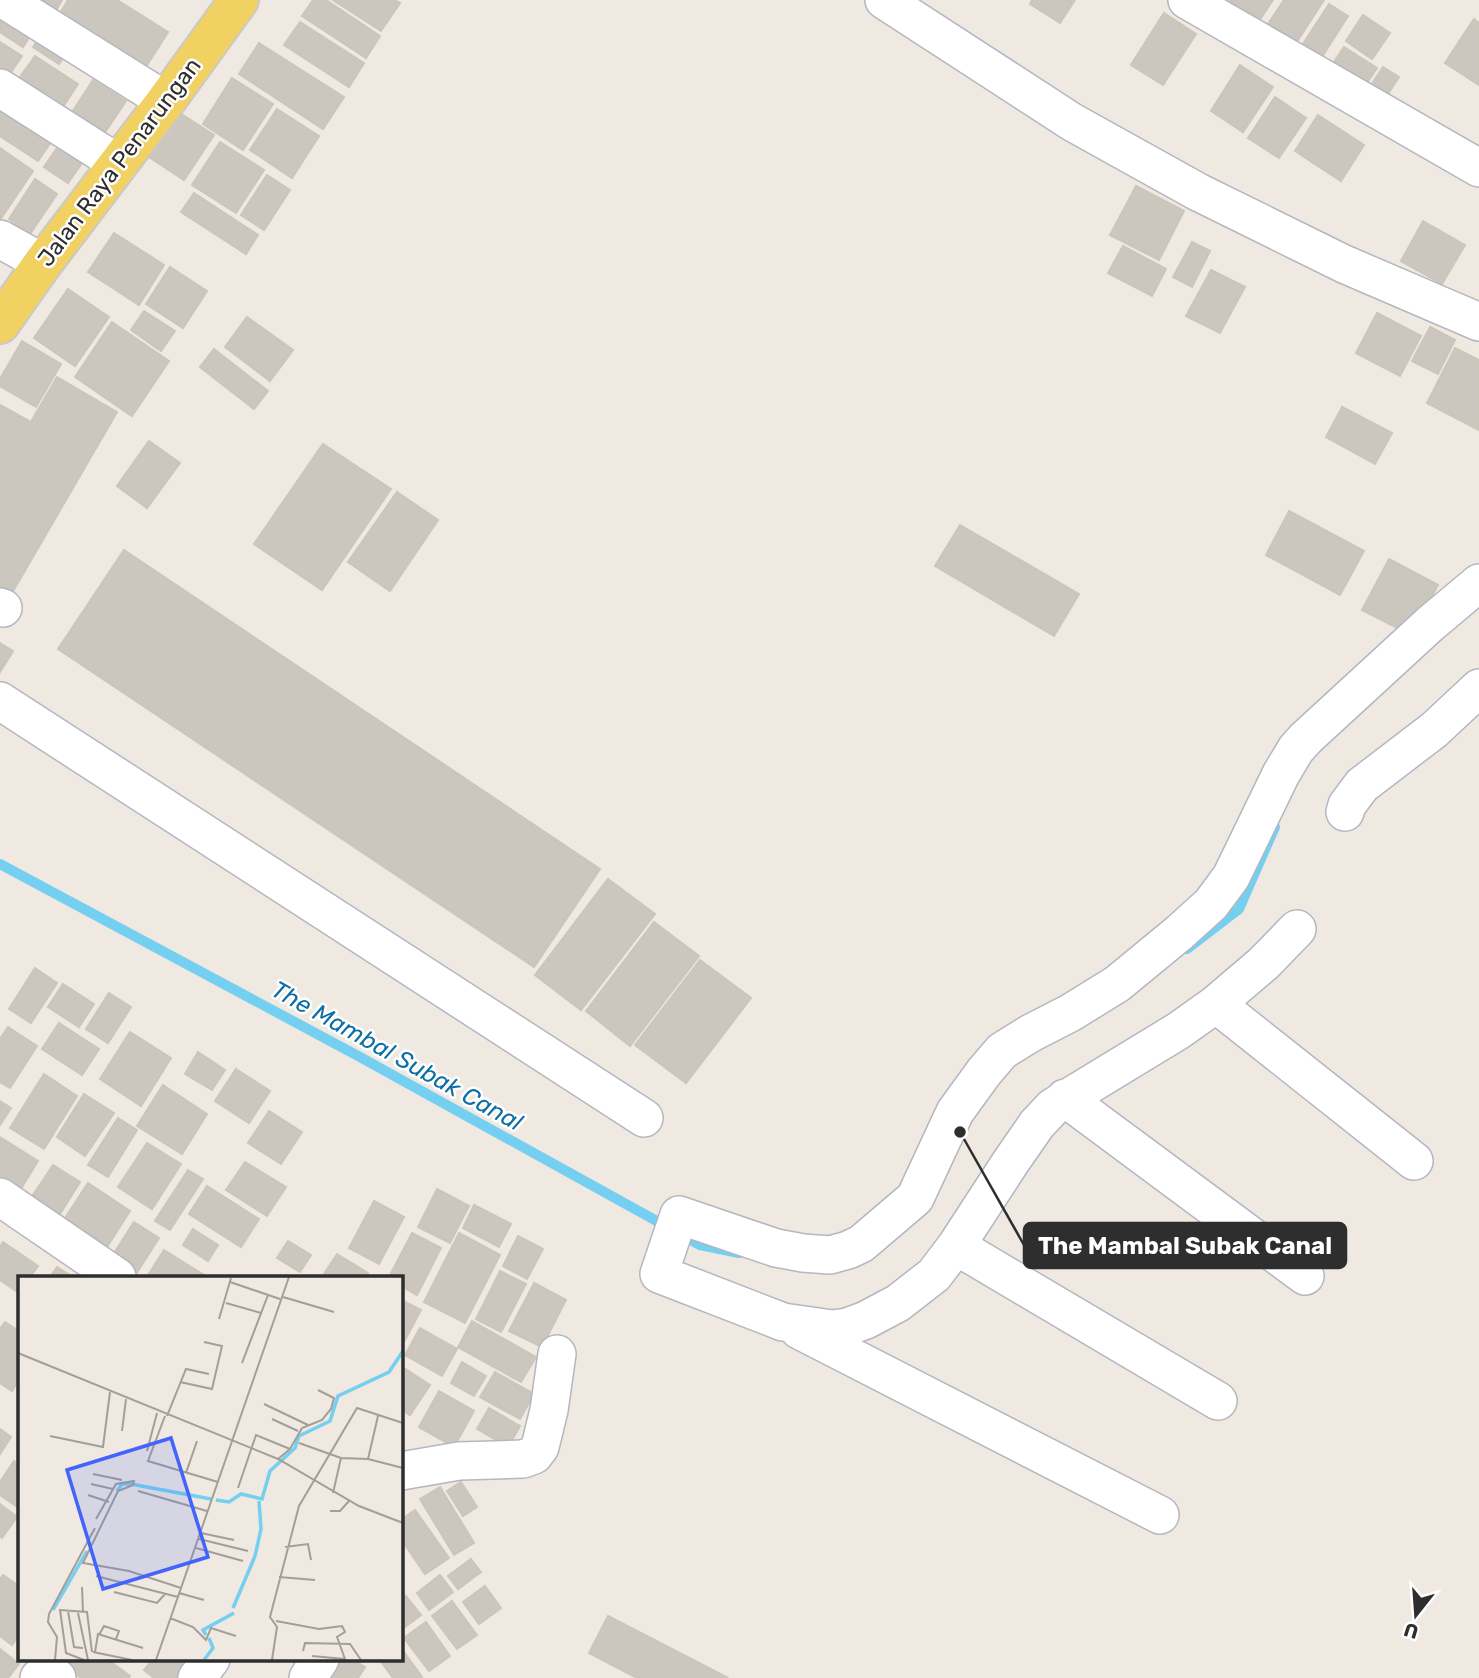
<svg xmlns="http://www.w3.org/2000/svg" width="1479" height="1678" viewBox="0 0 1479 1678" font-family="Rubik,sans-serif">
<rect width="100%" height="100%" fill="#efe9e1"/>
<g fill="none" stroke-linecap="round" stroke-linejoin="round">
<path stroke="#75cff0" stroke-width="10" d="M 0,864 L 360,1057 L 700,1245 L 739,1253
M 1187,949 L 1239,909 L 1275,827"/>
</g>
<path fill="#cbc7bf" stroke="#cbc5ba" stroke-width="2" d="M 36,0 L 62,0 L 55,12 Z
M 68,0 L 117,0 L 168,32 L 144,70 L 58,17 Z
M 313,0 L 326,0 L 380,36 L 366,58 L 302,16 Z
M 333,0 L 395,0 L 400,3 L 381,31 Z
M 1032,0 L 1075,0 L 1060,23 L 1030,4 Z
M 1229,0 L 1273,0 L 1259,21 Z
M 1284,0 L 1324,0 L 1296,43 L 1268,24 Z
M 0,4 L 35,28 L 23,47 L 0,32 Z
M 1329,4 L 1348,16 L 1320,60 L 1301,47 Z
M 1164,13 L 1196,34 L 1163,85 L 1131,65 Z
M 1363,15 L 1390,33 L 1372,59 L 1346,41 Z
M 1474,19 L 1479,23 L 1479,85 L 1445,63 Z
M 300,22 L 364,63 L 349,87 L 284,45 Z
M 43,32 L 69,49 L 59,64 L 33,47 Z
M 0,42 L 22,56 L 5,81 L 0,78 Z
M 259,43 L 344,97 L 323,129 L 239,74 Z
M 1344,47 L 1377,68 L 1362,90 L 1329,69 Z
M 35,56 L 78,84 L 59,113 L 15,84 Z
M 1240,65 L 1273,87 L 1243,132 L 1211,111 Z
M 1383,67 L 1399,77 L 1382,103 L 1366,93 Z
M 232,78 L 273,104 L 243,150 L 203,124 Z
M 93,80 L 126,101 L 99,141 L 67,120 Z
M 1275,97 L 1306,118 L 1279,158 L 1248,138 Z
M 0,106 L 58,132 L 38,161 L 0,136 Z
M 277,109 L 319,136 L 292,178 L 250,150 Z
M 178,112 L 214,135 L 184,180 L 149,157 Z
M 1318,115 L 1364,145 L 1341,181 L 1295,151 Z
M 66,135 L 90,151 L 68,183 L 44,167 Z
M 220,142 L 264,170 L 236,213 L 192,185 Z
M 0,148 L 33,171 L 0,220 Z
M 267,175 L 290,190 L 264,230 L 241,215 Z
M 35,179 L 57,194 L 30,234 L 9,219 Z
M 1136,186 L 1184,211 L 1159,260 L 1110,235 Z
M 194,193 L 258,235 L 246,254 L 181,212 Z
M 1423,221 L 1465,245 L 1442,284 L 1401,261 Z
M 114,233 L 164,265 L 139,305 L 88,272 Z
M 1192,242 L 1210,251 L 1192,287 L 1173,277 Z
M 1123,246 L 1166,269 L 1152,296 L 1108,273 Z
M 170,267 L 207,291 L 183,328 L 146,304 Z
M 1211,270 L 1245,287 L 1220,333 L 1186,316 Z
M 68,289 L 109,317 L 75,366 L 34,338 Z
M 144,311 L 175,331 L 161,351 L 131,330 Z
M 1377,313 L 1421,336 L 1400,376 L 1356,353 Z
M 247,317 L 293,350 L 270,381 L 225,347 Z
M 112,322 L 169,361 L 132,416 L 75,377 Z
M 1430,327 L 1455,340 L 1438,374 L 1412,361 Z
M 22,341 L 61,364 L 36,407 L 0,386 L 0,379 Z
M 1455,348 L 1479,360 L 1479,430 L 1427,403 Z
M 214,349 L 268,391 L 254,409 L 200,367 Z
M 57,377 L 117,412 L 12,593 L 0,586 L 0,475 Z
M 0,405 L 29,421 L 0,471 Z
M 1342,407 L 1392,433 L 1375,464 L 1326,437 Z
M 149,441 L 180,463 L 147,508 L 117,486 Z
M 323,444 L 391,489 L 322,590 L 254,544 Z
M 397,492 L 438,520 L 390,591 L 348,562 Z
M 1289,511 L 1364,551 L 1340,595 L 1266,555 Z
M 960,525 L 1079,594 L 1054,636 L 935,566 Z
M 124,550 L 600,869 L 534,967 L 58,649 Z
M 1389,559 L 1438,585 L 1411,635 L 1362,610 Z
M 0,643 L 13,651 L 0,672 Z
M 608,879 L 655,914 L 581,1010 L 535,975 Z
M 654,922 L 699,956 L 630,1046 L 586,1011 Z
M 700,960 L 751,998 L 686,1083 L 635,1045 Z
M 35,968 L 57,983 L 31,1023 L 9,1009 Z
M 63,984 L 94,1004 L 79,1027 L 48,1007 Z
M 109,993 L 131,1007 L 108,1043 L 86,1029 Z
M 59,1023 L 99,1049 L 82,1075 L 42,1049 Z
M 8,1027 L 37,1046 L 10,1088 L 0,1082 L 0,1039 Z
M 130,1032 L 171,1058 L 141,1106 L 100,1079 Z
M 198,1052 L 225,1070 L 212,1090 L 185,1074 Z
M 236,1069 L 270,1091 L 249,1123 L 215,1101 Z
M 44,1074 L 77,1096 L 44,1149 L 10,1128 Z
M 163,1085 L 207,1114 L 182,1154 L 137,1126 Z
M 84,1094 L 114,1113 L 85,1156 L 57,1137 Z
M 0,1101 L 11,1108 L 0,1125 Z
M 269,1111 L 302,1132 L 281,1164 L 248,1143 Z
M 118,1118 L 137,1130 L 108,1177 L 88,1165 Z
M 0,1137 L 38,1161 L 17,1195 L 0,1184 Z
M 147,1143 L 181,1164 L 152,1209 L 118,1187 Z
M 245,1162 L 286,1187 L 267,1216 L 226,1190 Z
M 53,1165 L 80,1182 L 55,1222 L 27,1204 Z
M 188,1170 L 203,1179 L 170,1230 L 155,1221 Z
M 88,1183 L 130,1211 L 107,1247 L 64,1220 Z
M 207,1186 L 259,1219 L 241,1247 L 189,1214 Z
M 437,1189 L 469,1206 L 450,1243 L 418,1227 Z
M 374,1201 L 404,1217 L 379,1264 L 349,1248 Z
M 474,1205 L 511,1224 L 499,1247 L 463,1228 Z
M 134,1222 L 159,1238 L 136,1274 L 111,1258 Z
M 193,1229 L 218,1245 L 208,1261 L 183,1245 Z
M 412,1233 L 441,1248 L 417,1295 L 401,1286 L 401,1277 L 389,1277 Z
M 459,1233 L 500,1255 L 465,1323 L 424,1302 Z
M 518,1236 L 543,1249 L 527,1279 L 503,1266 Z
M 288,1241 L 311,1255 L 300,1272 L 277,1258 Z
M 3,1242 L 38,1266 L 30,1277 L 19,1277 L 19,1293 L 0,1280 L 0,1247 Z
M 164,1250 L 207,1277 L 147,1277 Z
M 337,1254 L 368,1273 L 366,1277 L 322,1277 Z
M 57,1267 L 73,1277 L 50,1277 Z
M 500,1271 L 526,1284 L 501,1332 L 476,1319 Z
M 534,1283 L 566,1300 L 542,1347 L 509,1331 Z
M 401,1300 L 421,1310 L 405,1340 L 401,1338 Z
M 472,1321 L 536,1357 L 521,1382 L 458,1347 Z
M 5,1322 L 19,1331 L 19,1380 L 12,1391 L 0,1383 L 0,1329 Z
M 420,1328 L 457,1349 L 442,1376 L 405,1355 Z
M 462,1362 L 486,1376 L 474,1396 L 451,1383 Z
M 401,1366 L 430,1385 L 410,1415 L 401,1409 Z
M 495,1372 L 534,1394 L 520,1419 L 480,1397 Z
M 439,1391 L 474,1411 L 454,1447 L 419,1427 Z
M 489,1408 L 520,1426 L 508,1447 L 477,1429 Z
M 0,1429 L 11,1437 L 0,1454 Z
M 14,1461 L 19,1465 L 19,1508 L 0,1495 L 0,1482 Z
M 461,1482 L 477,1507 L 463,1516 L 447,1491 Z
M 440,1487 L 474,1543 L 454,1555 L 420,1499 Z
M 0,1504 L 17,1517 L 2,1538 L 0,1536 Z
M 415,1510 L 449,1558 L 425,1574 L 401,1539 L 401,1520 Z
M 471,1559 L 481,1572 L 458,1589 L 448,1576 Z
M 3,1575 L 19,1586 L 19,1635 L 12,1645 L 0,1636 L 0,1579 Z
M 440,1575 L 453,1592 L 429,1610 L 417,1593 Z
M 485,1586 L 501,1608 L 479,1624 L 463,1602 Z
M 406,1596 L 421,1615 L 401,1630 L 401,1600 Z
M 452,1601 L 477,1635 L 457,1649 L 432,1616 Z
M 608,1616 L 728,1678 L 637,1678 L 589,1653 Z
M 426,1622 L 450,1656 L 429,1671 L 404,1638 Z
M 401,1648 L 422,1677 L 420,1678 L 393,1678 L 379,1659 L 401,1659 Z
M 0,1649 L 19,1664 L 8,1678 L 0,1677 Z
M 55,1659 L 107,1659 L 130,1676 L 129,1678 L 81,1678 Z
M 153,1659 L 191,1659 L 177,1678 L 154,1678 L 144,1670 Z
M 335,1659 L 351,1659 L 365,1667 L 358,1678 L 323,1678 Z"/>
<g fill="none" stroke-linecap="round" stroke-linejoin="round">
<defs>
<path id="minor" d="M 5,0 L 166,101
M 884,0 L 1072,122 L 1198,192 L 1344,264 L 1479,322
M 1187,0 L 1479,168
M 0,88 L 119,164
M 0,239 L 43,263
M 0,607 L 3,608
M 0,701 L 644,1118
M 1345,812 L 1347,805 L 1362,785 L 1434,730 L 1479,688
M 1297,929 L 1264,963 L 1216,1004 L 1178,1031 L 1053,1107 L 1037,1124 L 1010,1163 L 956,1246 L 934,1275 L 898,1303 L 866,1320 L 847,1327 L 832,1329 L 783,1322 L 659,1274 L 679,1215 L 776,1248 L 803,1253 L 830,1255 L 848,1250 L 861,1244 L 915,1198 L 955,1112 L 984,1072 L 1002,1051 L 1031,1033 L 1070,1013 L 1117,984 L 1179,933 L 1211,904 L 1231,877 L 1281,774 L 1296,749 L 1306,738 L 1430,624 L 1479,583
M 1216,1004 L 1414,1161
M 1065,1098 L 1305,1276
M 0,1197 L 117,1277
M 956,1246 L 1218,1401
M 799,1330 L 1160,1515
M 401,1471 L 459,1461 L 523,1459 L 534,1455 L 540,1447 L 549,1410 L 557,1354
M 39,1678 C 45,1672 51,1672 57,1678
M 197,1678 L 211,1659
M 308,1678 L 320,1659"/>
<path id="major" d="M 0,324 L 43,263 L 166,101 L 239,0"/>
</defs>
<use href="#minor" stroke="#b4b7c1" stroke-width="40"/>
<use href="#major" stroke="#c9c9c9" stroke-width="42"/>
<use href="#minor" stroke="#fff" stroke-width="37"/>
<use href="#major" stroke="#f2d163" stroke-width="38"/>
</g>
<g text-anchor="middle" stroke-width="5" stroke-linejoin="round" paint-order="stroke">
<g font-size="23" fill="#2e2e2e" stroke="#fff">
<text transform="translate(119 162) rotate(-53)" y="8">Jalan Raya Penarungan</text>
</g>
<g font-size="24" font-style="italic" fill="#0d6fa3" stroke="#fff">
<text transform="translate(397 1056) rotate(29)" y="8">The Mambal Subak Canal</text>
</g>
</g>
<g transform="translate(18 1276)">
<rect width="385" height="385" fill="#efe9e1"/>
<path fill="none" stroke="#75cff0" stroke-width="3.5" d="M 99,215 L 104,208 L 113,208 L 193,223M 198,224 L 211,226 L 223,218 L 244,223 L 252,195 L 277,172 L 281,160 L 312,145 L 320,120 L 371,96 L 385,75M 215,332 L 237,280 L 243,253 L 241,225M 35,334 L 69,275M 188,359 L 185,354 L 216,337M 186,384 L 195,372 L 191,362"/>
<path fill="none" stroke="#a29e99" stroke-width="2" d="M 212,6 L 262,23M 265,21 L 316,36M 208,27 L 243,37M 201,43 L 213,2M 0,77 L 260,183 L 341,230 L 385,247M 224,87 L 250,19M 162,106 L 194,113 L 204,70 L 186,66M 246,128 L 290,149M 147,140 L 130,185 L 200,206M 149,140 L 168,93 L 191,98M 360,140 L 350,183 L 385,192M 254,143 L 280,155M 104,155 L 108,123M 32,160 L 85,171 L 92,116M 281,167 L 323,182 L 350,183M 129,175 L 139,137M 260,183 L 272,173 L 284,152 L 304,144 L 313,133 L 316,122 L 300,114M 168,197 L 179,165M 75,198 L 104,204M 73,208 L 95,213M 220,212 L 238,159 L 272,173M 120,215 L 189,235M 315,217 L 323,182M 70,219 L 91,226M 312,235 L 322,235 L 331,225M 78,243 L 98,208 L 116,205 L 115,209 L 100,215 L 65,287 L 111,295 L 163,312M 183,257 L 216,264M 181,263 L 230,275M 267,271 L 290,268 L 293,284M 178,272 L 225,285M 78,300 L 160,321M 261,301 L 297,304M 64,311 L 65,336M 96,316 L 139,327 L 147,318M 161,317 L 186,324M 50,335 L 56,371 L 65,372M 60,337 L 70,384M 152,342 L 175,351 L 188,364 L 193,352 L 218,360M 258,345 L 301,353 L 324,350 L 327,356 L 319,361 L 327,383 L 294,380M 81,359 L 86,350 L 101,355 L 98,363M 285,375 L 287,367 L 332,368 L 343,384M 75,376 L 114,384M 77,376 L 80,358 L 125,372M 37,384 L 39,361 L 30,346 L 31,338 L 77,252M 66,384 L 48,377 L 42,334 L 69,336 L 74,376M 138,384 L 271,1M 254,384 L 259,351 L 252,341 L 281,230 L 339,132 L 385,147"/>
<path fill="#4264fb" fill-opacity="0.15" stroke="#4264fb" stroke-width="3.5" d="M 153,162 L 190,281 L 85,313 L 49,194 Z"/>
<rect width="385" height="385" fill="none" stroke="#2e2e2e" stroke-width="3.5"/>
</g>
<path fill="none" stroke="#2e2e2e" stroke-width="2.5" d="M960 1132L1024 1245"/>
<circle fill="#2e2e2e" stroke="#fff" stroke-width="2.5" cx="960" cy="1132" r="7"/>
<rect fill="#2e2e2e" stroke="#2e2e2e" stroke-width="2.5" x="1024" y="1223" width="322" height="45" rx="7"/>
<g font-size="24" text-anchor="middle" font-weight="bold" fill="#fff">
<text x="1185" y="1254">The Mambal Subak Canal</text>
</g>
<g transform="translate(1416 1615) rotate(197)" stroke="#ffffff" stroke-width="5" paint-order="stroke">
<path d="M0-5L12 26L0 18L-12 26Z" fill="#2e2e2e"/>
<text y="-10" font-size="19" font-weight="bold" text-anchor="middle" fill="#2e2e2e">U</text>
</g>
</svg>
